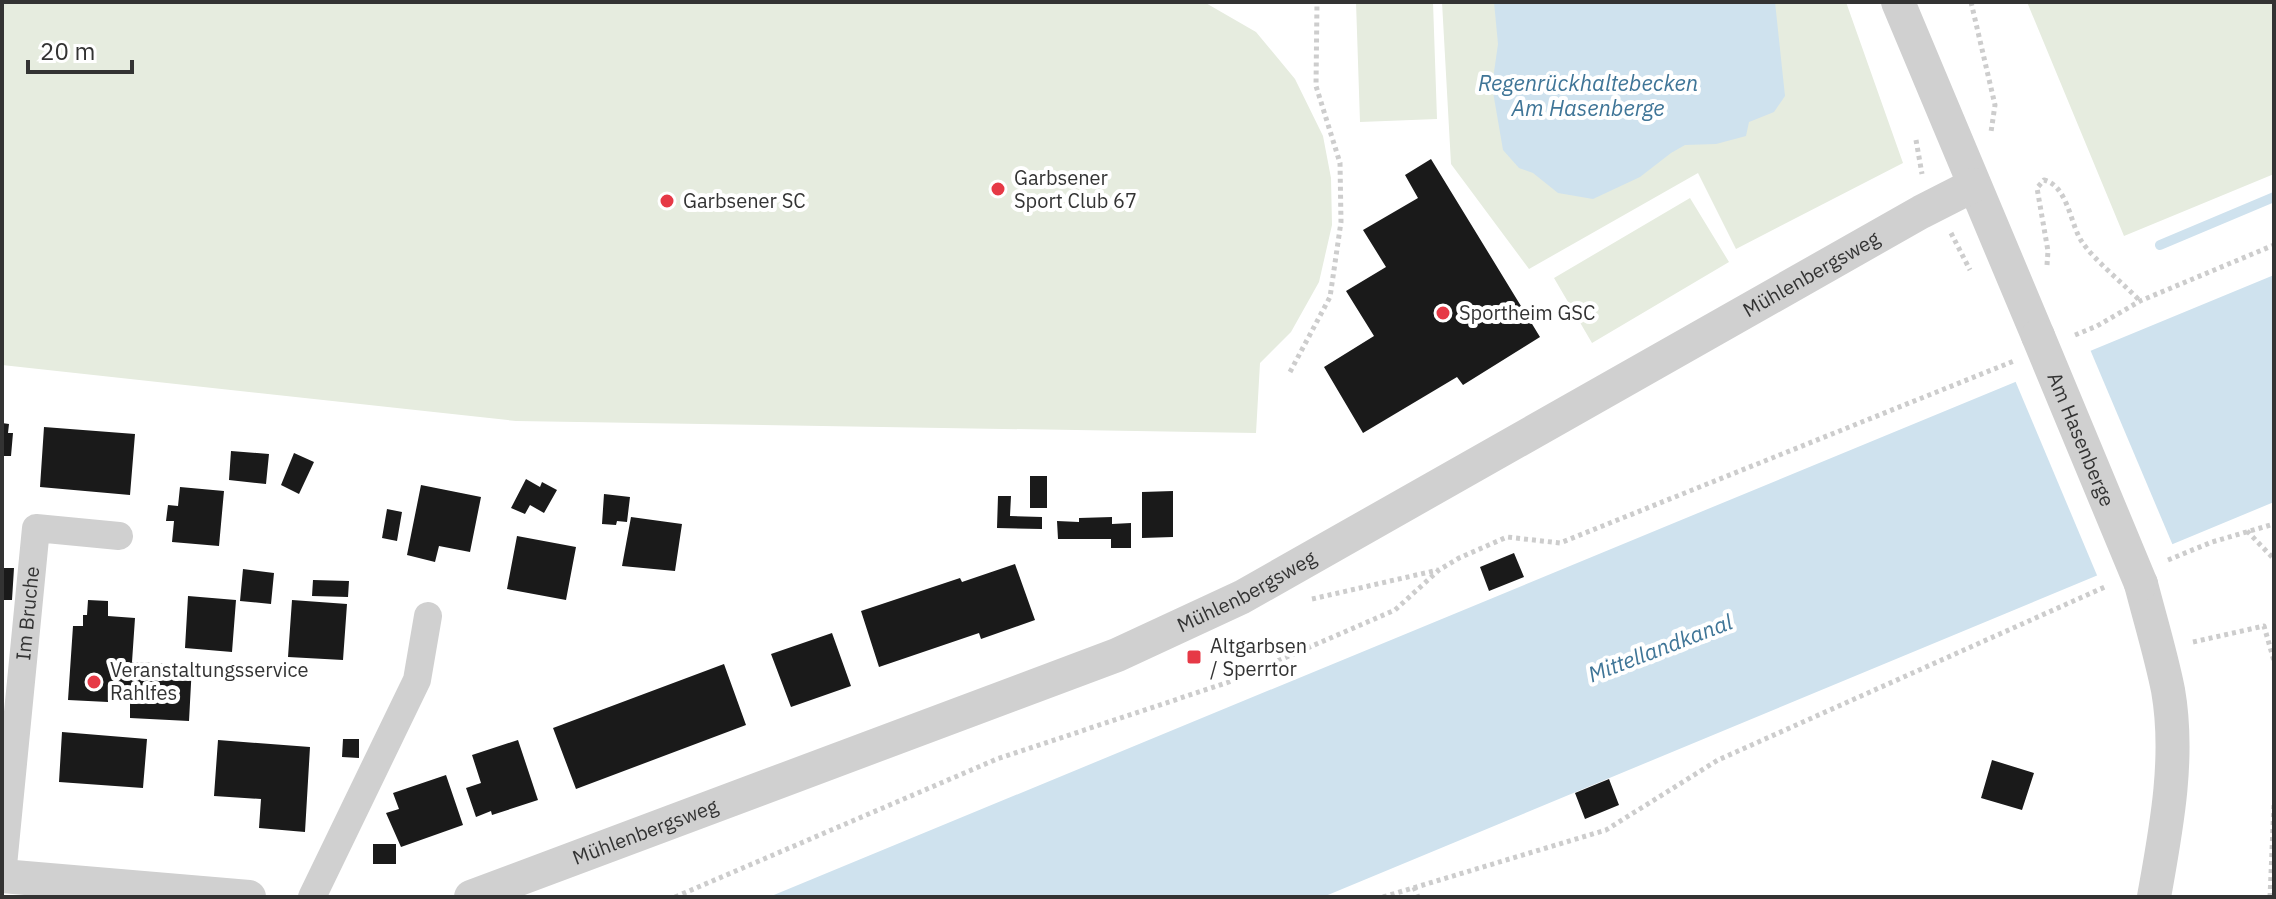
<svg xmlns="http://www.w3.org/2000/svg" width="2276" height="899" viewBox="0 0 2276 899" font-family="'IBM Plex Sans',sans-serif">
<rect width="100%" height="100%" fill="#fff"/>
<path fill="#e6ecdf" d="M 2,2 L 1204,2 L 1256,32 L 1295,79 L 1323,136 L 1331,178 L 1332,225 L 1319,282 L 1291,332 L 1260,363 L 1256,433 L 516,421 L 2,365 Z
M 1356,2 L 1433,2 L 1437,119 L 1360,122 Z
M 1442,2 L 1846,2 L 1903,163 L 1736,249 L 1698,173 L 1529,269 L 1451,164 Z
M 2027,2 L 2274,2 L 2274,174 L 2124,236 Z
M 1690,198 L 1729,262 L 1592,343 L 1554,278 Z"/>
<path fill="#cfe2ee" d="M 1494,2 L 1775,2 L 1785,96 L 1774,112 L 1749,122 L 1746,136 L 1716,144 L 1685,145 L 1671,153 L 1640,177 L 1593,199 L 1558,193 L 1533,173 L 1519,168 L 1503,150 L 1492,86 L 1498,44 Z
M 2274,275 L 2274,502 L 1323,897 L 769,897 Z"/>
<path fill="#fff" d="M 2089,347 L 2174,548 L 2099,580 L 2014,378 Z"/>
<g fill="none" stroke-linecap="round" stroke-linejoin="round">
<path stroke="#cfe2ee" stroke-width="10" d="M 2160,245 L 2274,197"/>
</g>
<path fill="#1a1a1a" d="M 1431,159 L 1540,337 L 1463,385 L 1457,377 L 1363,433 L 1324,367 L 1374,336 L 1346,291 L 1386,267 L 1363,230 L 1418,198 L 1405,175 Z
M 2,423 L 9,424 L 8,433 L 13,433 L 11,456 L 2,456 Z
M 44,427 L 135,434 L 130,495 L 40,487 Z
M 231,451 L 269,454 L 266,484 L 229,480 Z
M 294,453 L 314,462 L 299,494 L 281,485 Z
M 1030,476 L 1047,476 L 1047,508 L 1030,508 Z
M 526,479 L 540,487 L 542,482 L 557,490 L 544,513 L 530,505 L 525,514 L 511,508 Z
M 421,485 L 481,497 L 470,552 L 439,546 L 435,562 L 407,555 Z
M 180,487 L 224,491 L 219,546 L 172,542 L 174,521 L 166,521 L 168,505 L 178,506 Z
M 1173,491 L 1173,537 L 1142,538 L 1142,492 Z
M 604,494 L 630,497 L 627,522 L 617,521 L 616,525 L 602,524 Z
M 998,496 L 1011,496 L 1010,516 L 1042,517 L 1042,529 L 997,528 Z
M 387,509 L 402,512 L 397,541 L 382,538 Z
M 631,517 L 682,524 L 675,571 L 622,566 Z
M 1112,517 L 1112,524 L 1131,523 L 1131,548 L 1111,548 L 1111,539 L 1058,539 L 1057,521 L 1079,522 L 1079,518 Z
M 517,536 L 576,547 L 566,600 L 507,589 Z
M 1514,553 L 1524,577 L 1489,591 L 1480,567 Z
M 1015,564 L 1035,620 L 981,639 L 979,633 L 879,667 L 861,611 L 960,578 L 962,582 Z
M 2,568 L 14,568 L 12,600 L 2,600 Z
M 243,569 L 274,573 L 271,604 L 240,601 Z
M 313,580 L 349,581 L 348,597 L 312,596 Z
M 188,596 L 236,600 L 232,652 L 185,648 Z
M 88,600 L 108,601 L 108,616 L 135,618 L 132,662 L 192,665 L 189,721 L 130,718 L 130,698 L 108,697 L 108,702 L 68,700 L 73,626 L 83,626 L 83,615 L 87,615 Z
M 292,600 L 347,604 L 343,660 L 288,657 Z
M 832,633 L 851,686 L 791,707 L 771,654 Z
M 724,664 L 746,725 L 576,789 L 553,728 Z
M 62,732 L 147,739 L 143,788 L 59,782 Z
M 343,739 L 359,739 L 359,758 L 342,757 Z
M 218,740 L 310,747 L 305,832 L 259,828 L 261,799 L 214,796 Z
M 518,740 L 538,800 L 492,815 L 491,811 L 476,817 L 466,788 L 481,783 L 472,755 Z
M 1992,760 L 2034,773 L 2022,810 L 1981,798 Z
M 446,775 L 463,825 L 401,847 L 386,813 L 399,809 L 393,793 Z
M 1609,779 L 1619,805 L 1585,819 L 1575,793 Z
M 373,844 L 396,844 L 396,864 L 373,864 Z"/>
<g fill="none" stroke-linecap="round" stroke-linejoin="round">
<path stroke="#cdcdcd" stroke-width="5" stroke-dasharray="4 4" stroke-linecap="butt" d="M 1971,2 L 1995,105 L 1991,132
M 1916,140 L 1922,174
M 1951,233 L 1970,270
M 2047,265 L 2048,251 L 2037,188 L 2044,180 C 2068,186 2070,224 2082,242 C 2095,261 2124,284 2140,301
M 2075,335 L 2097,326 L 2140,301 L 2274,245
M 1290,372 L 1330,297 L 1341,222 L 1340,163 L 1316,86 L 1317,2
M 2247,531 L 2274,559
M 2168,560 L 2212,542 L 2274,524
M 1312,599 L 1438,570
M 2193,642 L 2264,626 L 2274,661
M 1414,887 L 1418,897
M 675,897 L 997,759 L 1229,682 L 1395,610 L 1439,570 L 1459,558 L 1507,537 L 1560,543 L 2014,361
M 1383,897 L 1606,830 L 1718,760 L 2107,586
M 2270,897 L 2274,804"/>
<g stroke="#d0d0d0" stroke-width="28">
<path id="s1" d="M 2,876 L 36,528 L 119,536"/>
<path d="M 312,897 L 417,680 L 428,616"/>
</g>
<g stroke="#d0d0d0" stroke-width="34">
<path d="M 1898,2 L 2038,336"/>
<path d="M 2141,584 C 2150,619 2161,655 2168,690 C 2180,758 2166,830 2154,897"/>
<path d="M 2,876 L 249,897"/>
<path id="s2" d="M 471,897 L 1117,655 L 1242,597 L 1921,212 L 1974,185"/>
</g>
<path stroke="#d0d0d0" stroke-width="34" id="s3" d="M 2038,336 L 2141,584"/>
</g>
<g fill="#e63946" stroke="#fff" stroke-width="3">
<circle cx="998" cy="189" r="8"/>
<circle cx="667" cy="201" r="8"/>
<circle cx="1443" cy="313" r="8"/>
<rect x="1186" y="649" width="16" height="16" rx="4"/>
<circle cx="94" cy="682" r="8"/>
</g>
<g text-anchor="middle" stroke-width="8" stroke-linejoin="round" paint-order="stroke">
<g font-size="20" fill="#333" stroke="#fff" text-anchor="start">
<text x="1014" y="185">Garbsener<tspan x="1014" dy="23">Sport Club 67</tspan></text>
<text x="683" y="208">Garbsener SC</text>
<text x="1459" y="320">Sportheim GSC</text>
<text x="1210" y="653">Altgarbsen<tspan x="1210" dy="23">/ Sperrtor</tspan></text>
<text x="110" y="677">Veranstaltungsservice<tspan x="110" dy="23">Rahlfes</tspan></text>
</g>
<g font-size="20" fill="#333" stroke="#fff">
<text dy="7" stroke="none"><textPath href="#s2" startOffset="1482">Mühlenbergsweg</textPath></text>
<text dy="7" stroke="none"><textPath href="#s3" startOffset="112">Am Hasenberge</textPath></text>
<text dy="7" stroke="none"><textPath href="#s2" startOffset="834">Mühlenbergsweg</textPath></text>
<text dy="7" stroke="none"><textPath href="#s1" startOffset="264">Im Bruche</textPath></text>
<text dy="7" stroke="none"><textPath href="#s2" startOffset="186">Mühlenbergsweg</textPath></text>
</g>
<g font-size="22" font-style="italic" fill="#3f7597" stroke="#fff">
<text x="1588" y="91">Regenrückhaltebecken<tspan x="1588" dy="25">Am Hasenberge</tspan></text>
<text transform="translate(1660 648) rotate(-21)" y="8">Mittellandkanal</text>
</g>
</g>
<rect width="2276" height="899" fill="none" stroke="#333333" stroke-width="8"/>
<path d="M28 60v12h104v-12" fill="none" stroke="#333333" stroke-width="4"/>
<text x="40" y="60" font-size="24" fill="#333333" stroke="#ffffff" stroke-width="6" paint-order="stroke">20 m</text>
</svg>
